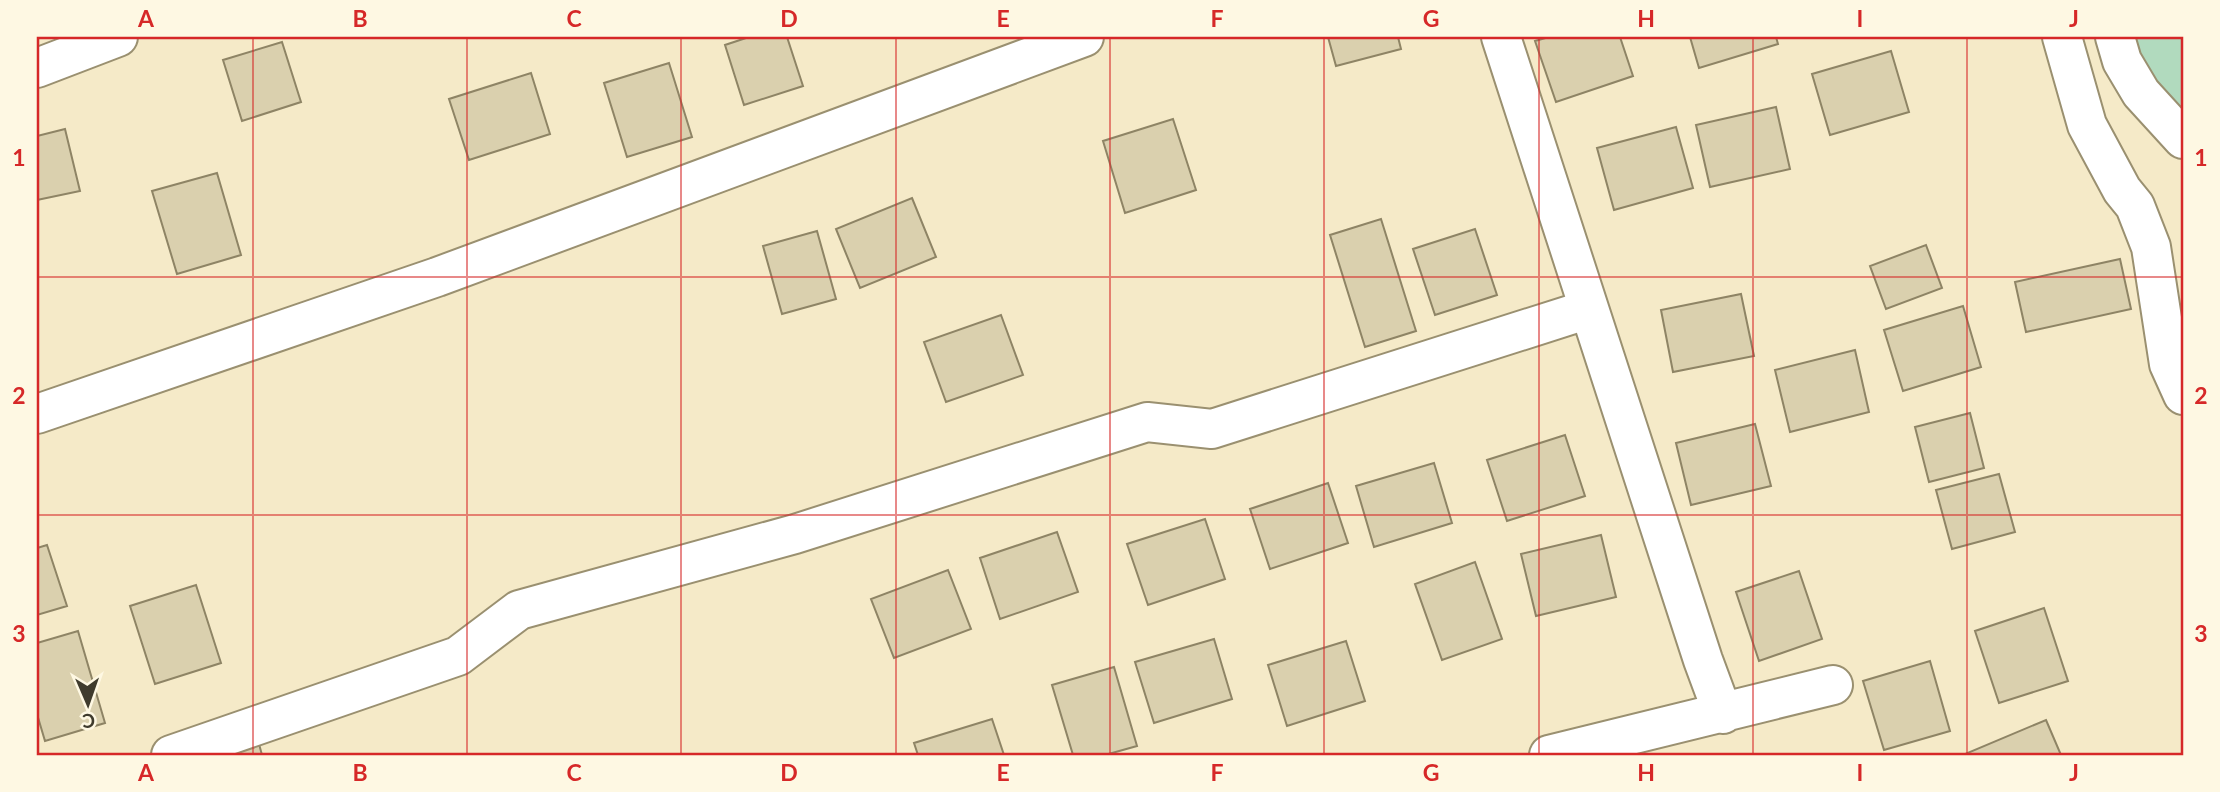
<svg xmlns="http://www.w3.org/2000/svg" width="2220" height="792" viewBox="0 0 2220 792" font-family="Lato,sans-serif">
<rect width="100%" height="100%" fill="#f5eac8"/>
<path fill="#b1dabe" d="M 2132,37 L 2183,37 L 2183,122 L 2166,97 Z"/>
<path fill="#dad0ae" stroke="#8e8465" stroke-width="2" d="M 749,37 L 787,37 L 803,86 L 744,105 L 725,45 Z
M 1328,37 L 1398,37 L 1401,49 L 1336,66 Z
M 1549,37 L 1620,37 L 1633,76 L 1556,102 L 1535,41 Z
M 1690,37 L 1776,37 L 1778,44 L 1699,68 Z
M 282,42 L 301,102 L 242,121 L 223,60 Z
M 1891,51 L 1909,112 L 1830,135 L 1812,74 Z
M 669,63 L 692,137 L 627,157 L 604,83 Z
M 531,73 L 550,134 L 469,160 L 449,99 Z
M 1776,107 L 1790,169 L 1710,187 L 1696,125 Z
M 1173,119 L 1196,190 L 1125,213 L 1103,141 Z
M 1676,127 L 1693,188 L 1614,210 L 1597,148 Z
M 65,129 L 80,191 L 37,200 L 37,136 Z
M 217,173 L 241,255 L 177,274 L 152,191 Z
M 912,198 L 936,257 L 860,288 L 836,229 Z
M 1381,219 L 1416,331 L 1365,347 L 1330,235 Z
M 1475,229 L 1497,295 L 1435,315 L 1413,249 Z
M 817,231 L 836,299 L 782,314 L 763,246 Z
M 1926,245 L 1942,288 L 1886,309 L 1870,266 Z
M 2120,259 L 2131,309 L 2026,332 L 2015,282 Z
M 1741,294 L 1754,356 L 1673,372 L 1661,310 Z
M 1963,306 L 1981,367 L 1903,391 L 1884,330 Z
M 1001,315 L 1023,375 L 946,402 L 924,342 Z
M 1855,350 L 1869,412 L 1790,432 L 1775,370 Z
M 1970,413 L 1984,468 L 1929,482 L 1915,427 Z
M 1755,424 L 1771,486 L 1691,505 L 1676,443 Z
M 1565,435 L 1585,496 L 1507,521 L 1487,460 Z
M 1434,463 L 1452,523 L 1374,547 L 1356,486 Z
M 1999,474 L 2015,532 L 1952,549 L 1936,490 Z
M 1328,483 L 1348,543 L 1270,569 L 1250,509 Z
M 1205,519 L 1225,579 L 1148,605 L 1127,544 Z
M 1057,532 L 1078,592 L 1000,619 L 980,558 Z
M 1601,535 L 1616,597 L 1536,616 L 1521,554 Z
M 47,545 L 67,606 L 37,615 L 37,548 Z
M 1475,562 L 1502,639 L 1442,660 L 1415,584 Z
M 948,570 L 971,629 L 894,658 L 871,599 Z
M 1799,571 L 1822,639 L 1759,661 L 1736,592 Z
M 196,585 L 221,663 L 155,684 L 130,606 Z
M 2044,608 L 2068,681 L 1999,703 L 1975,631 Z
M 78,631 L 105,723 L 45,741 L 37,714 L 37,643 Z
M 1214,639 L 1232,699 L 1154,723 L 1135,662 Z
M 1346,641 L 1365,701 L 1287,726 L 1268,665 Z
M 1930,661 L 1950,731 L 1884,750 L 1863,681 Z
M 1114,667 L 1137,746 L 1105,755 L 1073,755 L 1052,685 Z
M 992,719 L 1004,755 L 918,755 L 914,743 Z
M 2046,720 L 2061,755 L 1966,755 L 1965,754 Z
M 259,744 L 262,755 L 223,755 Z"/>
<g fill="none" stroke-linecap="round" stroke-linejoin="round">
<defs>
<path id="minor" d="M 1501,37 L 1703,660 L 1723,714
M 2062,37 L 2087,125 L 2122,190 L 2135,206 L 2151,247 L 2169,364 L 2183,395
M 2115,37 L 2122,61 L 2141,93 L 2183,139
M 37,68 L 118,37
M 37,414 L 437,277 L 1084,37
M 171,755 L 458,656 L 519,610 L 795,534 L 1147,422 L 1212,429 L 1589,309
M 1549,755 L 1833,685"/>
</defs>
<use href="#minor" stroke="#9a9070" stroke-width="42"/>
<use href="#minor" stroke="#fff" stroke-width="38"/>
</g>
<path fill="none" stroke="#d62828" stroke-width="2" stroke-opacity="0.55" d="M 253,37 L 253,755M 467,37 L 467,755M 681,37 L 681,755M 896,37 L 896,755M 1110,37 L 1110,755M 1324,37 L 1324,755M 1539,37 L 1539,755M 1753,37 L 1753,755M 1967,37 L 1967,755M 37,277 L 2183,277M 37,515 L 2183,515"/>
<rect width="2220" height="792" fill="none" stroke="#fef8e3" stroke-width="77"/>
<g transform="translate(88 704) rotate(178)" stroke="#fef8e3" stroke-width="5" paint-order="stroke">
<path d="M0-5L12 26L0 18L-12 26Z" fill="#3f3b2d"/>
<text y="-10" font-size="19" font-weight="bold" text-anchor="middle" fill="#3f3b2d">С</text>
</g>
<rect x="38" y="38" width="2144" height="716" fill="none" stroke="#d62828" stroke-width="2.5"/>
<g font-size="23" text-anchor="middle" font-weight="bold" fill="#d62828">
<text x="146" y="27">A</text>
<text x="360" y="27">B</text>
<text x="574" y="27">C</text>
<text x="789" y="27">D</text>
<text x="1003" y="27">E</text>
<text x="1217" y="27">F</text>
<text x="1431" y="27">G</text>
<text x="1646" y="27">H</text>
<text x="1860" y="27">I</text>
<text x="2074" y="27">J</text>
<text x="19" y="166">1</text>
<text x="2201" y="166">1</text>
<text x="19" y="404">2</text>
<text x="2201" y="404">2</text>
<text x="19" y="642">3</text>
<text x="2201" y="642">3</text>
<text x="146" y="781">A</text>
<text x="360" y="781">B</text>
<text x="574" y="781">C</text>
<text x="789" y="781">D</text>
<text x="1003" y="781">E</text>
<text x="1217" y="781">F</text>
<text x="1431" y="781">G</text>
<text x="1646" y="781">H</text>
<text x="1860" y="781">I</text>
<text x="2074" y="781">J</text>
</g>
</svg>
